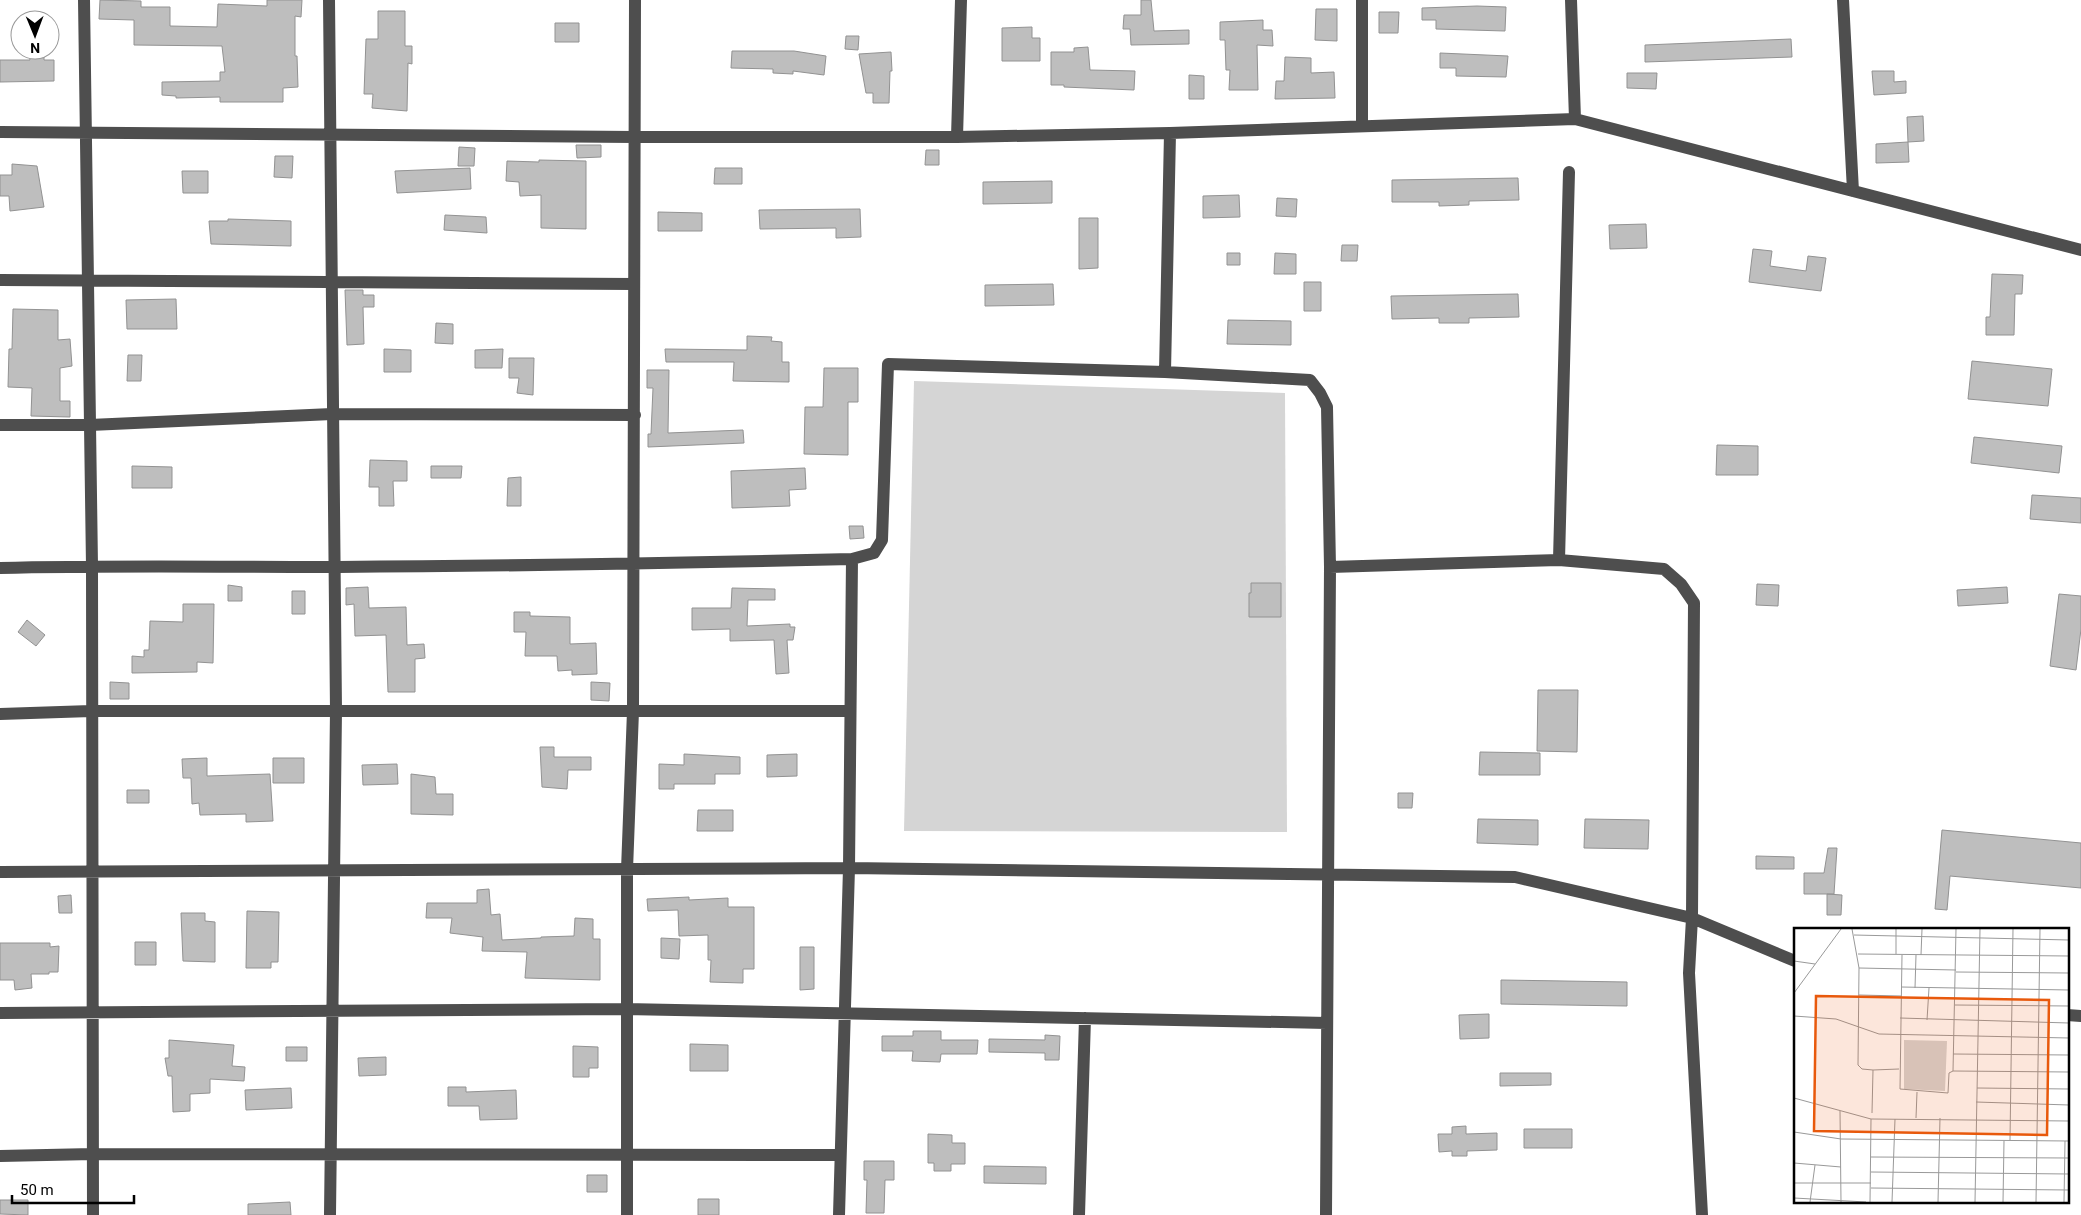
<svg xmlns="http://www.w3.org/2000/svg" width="2081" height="1215" viewBox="0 0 2081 1215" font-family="Roboto,sans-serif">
<rect width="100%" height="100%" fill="#fff"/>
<path fill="#d5d5d5" d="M 914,381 L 1285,393 L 1287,832 L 904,831 Z"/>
<path fill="#bebebe" stroke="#929292" d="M 100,0 L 141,1 L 141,7 L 170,7 L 170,26 L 217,27 L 218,4 L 267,6 L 267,0 L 302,0 L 301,17 L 295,16 L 295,56 L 297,56 L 298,87 L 283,88 L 283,102 L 220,102 L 220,97 L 176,98 L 176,96 L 162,95 L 162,82 L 220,81 L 220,72 L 225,72 L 222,46 L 134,45 L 134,20 L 99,19 Z
M 1141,0 L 1151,0 L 1154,31 L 1189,30 L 1189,44 L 1131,45 L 1130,29 L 1123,29 L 1124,15 L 1141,15 Z
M 1477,6 L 1506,7 L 1505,31 L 1436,29 L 1436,20 L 1422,20 L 1422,8 Z
M 1316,9 L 1337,9 L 1337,41 L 1315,40 Z
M 378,11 L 405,11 L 405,46 L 412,46 L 412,64 L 408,63 L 407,111 L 372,108 L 373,94 L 364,94 L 366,39 L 378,39 Z
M 1379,12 L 1399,12 L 1398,33 L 1379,33 Z
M 1263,20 L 1263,30 L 1272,30 L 1273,46 L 1257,45 L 1258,90 L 1229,90 L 1230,70 L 1226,70 L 1225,40 L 1220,40 L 1220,22 Z
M 555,23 L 579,23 L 579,42 L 555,42 Z
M 1032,27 L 1032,38 L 1040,38 L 1040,61 L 1002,61 L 1002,28 Z
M 846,36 L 859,36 L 858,50 L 845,49 Z
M 1791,39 L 1792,57 L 1645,62 L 1645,45 Z
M 1088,47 L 1090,70 L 1135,71 L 1134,90 L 1064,87 L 1064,85 L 1051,85 L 1051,52 L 1074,52 L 1074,48 Z
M 44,51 L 44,60 L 54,60 L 54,81 L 0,82 L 0,60 L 30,60 L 29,52 Z
M 732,51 L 794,51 L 826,56 L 824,75 L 793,71 L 793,74 L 773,73 L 773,69 L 731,68 Z
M 891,52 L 892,71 L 890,71 L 889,103 L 873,103 L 873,93 L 866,93 L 859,54 Z
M 1440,53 L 1508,56 L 1506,77 L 1456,76 L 1456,68 L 1440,68 Z
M 1285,57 L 1311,58 L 1311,73 L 1334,72 L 1335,98 L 1275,99 L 1276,81 L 1284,81 Z
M 1872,71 L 1894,71 L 1894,82 L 1906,81 L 1906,93 L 1874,95 Z
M 1627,73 L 1657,73 L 1656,89 L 1627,88 Z
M 1189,75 L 1204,76 L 1204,99 L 1189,99 Z
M 1923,116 L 1924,141 L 1908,142 L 1907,117 Z
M 1908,142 L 1909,162 L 1876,163 L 1876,144 Z
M 576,145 L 601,145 L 601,157 L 577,158 Z
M 459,147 L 475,148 L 474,166 L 458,166 Z
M 926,150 L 939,150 L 939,165 L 925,165 Z
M 275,156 L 293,156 L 292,178 L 274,177 Z
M 539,160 L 586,161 L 586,229 L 541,228 L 541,195 L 520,196 L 519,182 L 506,181 L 507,161 L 539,162 Z
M 12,164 L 37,166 L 44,207 L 10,211 L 9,196 L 0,196 L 0,175 L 12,175 Z
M 470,168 L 471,189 L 397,193 L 395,171 Z
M 715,168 L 742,168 L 742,184 L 714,184 Z
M 182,171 L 208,171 L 208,193 L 183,193 Z
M 1518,178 L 1519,200 L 1469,201 L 1469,205 L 1439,206 L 1439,202 L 1392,202 L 1392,180 Z
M 1052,181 L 1052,203 L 983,204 L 983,182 Z
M 1239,195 L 1240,217 L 1203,218 L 1203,196 Z
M 1277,198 L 1297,199 L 1296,217 L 1276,216 Z
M 860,209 L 861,237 L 836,238 L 836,228 L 760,229 L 759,210 Z
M 658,212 L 702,213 L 702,231 L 658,231 Z
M 445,215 L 486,217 L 487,233 L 444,230 Z
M 1079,218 L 1098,218 L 1098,268 L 1079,269 Z
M 228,219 L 291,221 L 291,246 L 211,244 L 209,221 L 228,221 Z
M 1646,224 L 1647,248 L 1610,249 L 1609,225 Z
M 1342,245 L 1358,245 L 1357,261 L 1341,261 Z
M 1753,249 L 1772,251 L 1770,266 L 1806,271 L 1808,256 L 1826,258 L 1821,291 L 1749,282 Z
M 1227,253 L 1240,253 L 1240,265 L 1227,265 Z
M 1275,253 L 1296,254 L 1296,274 L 1274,274 Z
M 1992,274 L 2023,275 L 2022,294 L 2015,294 L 2014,335 L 1986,335 L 1986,317 L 1990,317 Z
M 1304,282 L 1321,282 L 1321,311 L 1304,311 Z
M 1053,284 L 1054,305 L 985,306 L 985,285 Z
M 345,290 L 363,290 L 363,295 L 374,295 L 374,307 L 363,307 L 364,344 L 347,345 Z
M 1518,294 L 1519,317 L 1469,318 L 1469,323 L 1439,323 L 1439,318 L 1392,319 L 1391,296 Z
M 176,299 L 177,329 L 127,329 L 126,300 Z
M 13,309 L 58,310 L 58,340 L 70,339 L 72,366 L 60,368 L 60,401 L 70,401 L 70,417 L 31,416 L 32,388 L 8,387 L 9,349 L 12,349 Z
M 1228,320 L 1291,321 L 1291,345 L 1227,344 Z
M 436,323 L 453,324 L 453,344 L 435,343 Z
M 747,336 L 772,337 L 771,341 L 782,342 L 782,362 L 789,362 L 789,382 L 733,381 L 734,362 L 666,362 L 665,349 L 747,350 Z
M 384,349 L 411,350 L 411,372 L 384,372 Z
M 503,349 L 502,368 L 475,368 L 475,350 Z
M 128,355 L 142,355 L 141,381 L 127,381 Z
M 509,358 L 534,358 L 533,395 L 517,393 L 519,378 L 509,378 Z
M 1972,361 L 2052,369 L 2048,406 L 1968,399 Z
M 824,368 L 858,368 L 858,402 L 848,402 L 848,455 L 804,454 L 805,407 L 823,407 Z
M 647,370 L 669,370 L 668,433 L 743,430 L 744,443 L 648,447 L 648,434 L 651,434 L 653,388 L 647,388 Z
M 1974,437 L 2062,446 L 2059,473 L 1971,463 Z
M 1717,445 L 1758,446 L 1758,475 L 1716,475 Z
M 370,460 L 407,461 L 407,481 L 393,481 L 394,506 L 379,506 L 379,487 L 369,487 Z
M 132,466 L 172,467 L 172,488 L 132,488 Z
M 431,466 L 462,466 L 461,478 L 431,478 Z
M 805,468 L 806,489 L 789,490 L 790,506 L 732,508 L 731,471 Z
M 521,477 L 521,506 L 507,506 L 508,478 Z
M 2032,495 L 2081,498 L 2081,523 L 2030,519 Z
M 849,526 L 863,526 L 864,538 L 850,539 Z
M 1251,583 L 1281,583 L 1281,617 L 1249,617 L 1249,593 L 1251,593 Z
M 1757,584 L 1779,585 L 1778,606 L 1756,605 Z
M 228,585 L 242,587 L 242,601 L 228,601 Z
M 368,587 L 369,608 L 406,607 L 407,645 L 424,644 L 425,658 L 415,659 L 415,692 L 388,692 L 386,635 L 355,636 L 354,604 L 346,605 L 346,588 Z
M 2007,587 L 2008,603 L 1958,606 L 1957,590 Z
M 732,588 L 775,589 L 775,600 L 748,600 L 747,626 L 790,624 L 790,627 L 795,627 L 793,640 L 787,640 L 789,673 L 776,674 L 774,640 L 730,641 L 730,629 L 692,630 L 692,608 L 731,608 Z
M 292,591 L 305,591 L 305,614 L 292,614 Z
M 2059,594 L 2081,596 L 2081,629 L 2076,670 L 2050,666 Z
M 183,604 L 214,604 L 213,663 L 197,662 L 197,672 L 132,673 L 132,656 L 144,657 L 144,650 L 149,650 L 150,621 L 183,622 Z
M 514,612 L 530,612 L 530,616 L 570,617 L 570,644 L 596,643 L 597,674 L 572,675 L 572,670 L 558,671 L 557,656 L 525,656 L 526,632 L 514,632 Z
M 27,620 L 45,635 L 36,646 L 18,632 Z
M 110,682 L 129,683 L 129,699 L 110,699 Z
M 591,682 L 610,683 L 609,701 L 591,700 Z
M 1538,690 L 1578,690 L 1577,752 L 1537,751 Z
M 540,747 L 554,747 L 554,757 L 591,757 L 591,770 L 568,770 L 567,789 L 542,787 Z
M 1480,752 L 1540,753 L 1540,775 L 1479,775 Z
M 684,754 L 740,757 L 740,774 L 715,774 L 715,784 L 674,784 L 674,789 L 659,789 L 659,764 L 684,765 Z
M 797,754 L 797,776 L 767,777 L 767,755 Z
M 207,758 L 207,776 L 270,774 L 273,821 L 246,822 L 246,814 L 200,815 L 199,803 L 192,804 L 191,778 L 183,778 L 182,759 Z
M 273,758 L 304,758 L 304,783 L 273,783 Z
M 397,764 L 398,784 L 363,785 L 362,765 Z
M 411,774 L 435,777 L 436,794 L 453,794 L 453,815 L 411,814 Z
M 127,790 L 149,790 L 149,803 L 127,803 Z
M 1398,793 L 1413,793 L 1412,808 L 1398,808 Z
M 698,810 L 733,810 L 733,831 L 697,831 Z
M 1478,819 L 1538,820 L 1538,845 L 1477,843 Z
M 1585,819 L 1649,820 L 1648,849 L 1584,848 Z
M 1942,830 L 2081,843 L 2081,888 L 1950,876 L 1947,910 L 1935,909 Z
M 1828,848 L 1837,848 L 1834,894 L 1804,894 L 1804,873 L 1824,873 Z
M 1756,856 L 1794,857 L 1794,869 L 1756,869 Z
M 489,889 L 491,915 L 500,914 L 502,940 L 541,938 L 541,937 L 574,936 L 575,918 L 593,919 L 593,939 L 600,939 L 600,980 L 525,978 L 527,952 L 482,951 L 483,937 L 450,933 L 452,918 L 426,918 L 427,903 L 477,903 L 477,890 Z
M 1827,894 L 1842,895 L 1841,915 L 1827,915 Z
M 71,895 L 72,913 L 59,913 L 58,896 Z
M 689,897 L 689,900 L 728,898 L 728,907 L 754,907 L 754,969 L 743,969 L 743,983 L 710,982 L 711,960 L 708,960 L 708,935 L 679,936 L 678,910 L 648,911 L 647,899 Z
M 247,911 L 279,912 L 278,962 L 271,962 L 271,968 L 246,968 Z
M 181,913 L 205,913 L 205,921 L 215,922 L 215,962 L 183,961 Z
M 661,938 L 680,939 L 679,959 L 661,958 Z
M 135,942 L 156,942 L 156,965 L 135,965 Z
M 0,943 L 50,943 L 50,947 L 59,946 L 58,972 L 49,972 L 49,974 L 31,974 L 32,988 L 15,990 L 14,980 L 0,980 Z
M 800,947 L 814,947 L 814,989 L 800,990 Z
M 1501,980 L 1627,982 L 1627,1006 L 1501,1004 Z
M 1489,1014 L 1489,1038 L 1460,1039 L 1459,1015 Z
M 913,1031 L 941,1031 L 941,1040 L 978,1040 L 977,1054 L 941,1054 L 940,1062 L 912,1061 L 913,1051 L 882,1051 L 882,1036 L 913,1036 Z
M 1045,1035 L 1060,1036 L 1059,1060 L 1045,1060 L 1045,1053 L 989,1052 L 989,1039 L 1045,1040 Z
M 169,1040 L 234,1045 L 232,1066 L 245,1067 L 244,1081 L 210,1079 L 210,1093 L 190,1094 L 190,1111 L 173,1112 L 172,1076 L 168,1076 L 165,1058 L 169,1058 Z
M 690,1044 L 728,1045 L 728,1071 L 690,1071 Z
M 573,1046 L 598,1047 L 598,1068 L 589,1068 L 589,1077 L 573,1077 Z
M 286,1047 L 307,1047 L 307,1061 L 286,1061 Z
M 386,1057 L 386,1075 L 359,1076 L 358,1058 Z
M 1500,1073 L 1551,1073 L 1551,1085 L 1500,1086 Z
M 448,1087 L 466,1087 L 466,1092 L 516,1090 L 517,1119 L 480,1120 L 479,1106 L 448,1106 Z
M 291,1088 L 292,1108 L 246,1110 L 245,1090 Z
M 1466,1126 L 1466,1134 L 1497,1133 L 1497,1150 L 1467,1151 L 1467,1156 L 1452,1156 L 1452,1151 L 1439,1152 L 1438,1134 L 1452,1134 L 1452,1127 Z
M 1524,1129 L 1572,1129 L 1572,1148 L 1524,1148 Z
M 928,1134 L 952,1135 L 952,1143 L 965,1143 L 965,1164 L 951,1164 L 951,1171 L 934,1171 L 934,1163 L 928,1163 Z
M 864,1161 L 894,1161 L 894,1180 L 885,1180 L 884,1213 L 866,1213 L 867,1180 L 864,1180 Z
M 984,1166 L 1046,1167 L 1046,1184 L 984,1183 Z
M 587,1175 L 607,1175 L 607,1192 L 587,1192 Z
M 698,1199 L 719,1199 L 719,1215 L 698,1215 Z
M 0,1200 L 28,1200 L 28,1215 L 0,1214 Z
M 290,1202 L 291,1215 L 248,1215 L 248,1204 Z"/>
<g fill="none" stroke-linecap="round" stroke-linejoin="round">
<path stroke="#4e4e4e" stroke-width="12" d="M 84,0 L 92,566 L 93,1215
M 329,0 L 336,710 L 330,1215
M 1362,0 L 1362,126
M 1571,0 L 1575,119
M 1843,0 L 1853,191
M 0,132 L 634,137 L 957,137 L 1170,133 L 1575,119 L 2081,250
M 957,137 L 961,0
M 1569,172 L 1559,560 L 1664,569 L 1681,584 L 1694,603 L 1692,918 L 1689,973 L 1702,1215
M 0,280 L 634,284
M 1165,372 L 1170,133
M 0,425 L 90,425 L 332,414 L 635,415
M 852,559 L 874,553 L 882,540 L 888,364 L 1165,372 L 1310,380 L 1320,393 L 1327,407 L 1330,567 L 1326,1215
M 1330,567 L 1559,560
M 0,568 C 113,565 225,567 338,567 C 509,566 681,563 852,559 L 849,868 L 839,1215
M 0,714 L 91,711 L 850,711
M 0,872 L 849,868 L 1515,877 L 1692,918 L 1795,961
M 0,1013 L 625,1009 L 1327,1023
M 2067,1015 L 2081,1016
M 0,1156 L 93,1154 L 840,1155
M 627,1215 L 627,870 L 633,711 L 635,0
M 1079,1215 L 1085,1018"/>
</g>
<g transform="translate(1794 928)">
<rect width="275" height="275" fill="#fff"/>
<path d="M 110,112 L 153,113 L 151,163 L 110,161 Z" fill="#d5d5d5"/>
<path fill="none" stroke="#999" stroke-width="1" d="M 58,1 L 65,40 L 64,137 L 68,141 L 79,142 L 78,185M 162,1 L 159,143 L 275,144M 60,7 L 275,12M 64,26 L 275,28M 102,26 L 102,1M 108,27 L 106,161 L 154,165 L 155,145 L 159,143M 127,27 L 128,1M 0,33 L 21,36M 65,40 L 162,42M 162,44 L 275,45M 107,59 L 275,62M 121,60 L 122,27M 0,65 L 47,1M 65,67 L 107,68M 161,77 L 275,78M 0,88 L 42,91 L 85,106 L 275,110M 106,90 L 275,95M 133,92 L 135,60M 159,126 L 275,127M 79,142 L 105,141M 183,160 L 275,161M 0,170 L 77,191 L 275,193M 182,174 L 275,177M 46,183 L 47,274M 122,190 L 123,164M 0,204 L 47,211 L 275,213M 216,212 L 219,1M 77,229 L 275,230M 0,235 L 47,239M 77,244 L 275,246M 0,255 L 77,255M 77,260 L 275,262M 0,270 L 72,274M 16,274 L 21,237M 76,274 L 77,191M 98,274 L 101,191M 144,274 L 146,190M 181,274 L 186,1M 209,274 L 210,213M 242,274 L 246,1M 270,274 L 271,213"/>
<path fill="#e8590c" fill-opacity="0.15" stroke="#e8590c" stroke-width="2.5" d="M 22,68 L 255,72 L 253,207 L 20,203 Z"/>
<rect width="275" height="275" fill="none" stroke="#000" stroke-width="2.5"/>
</g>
<g transform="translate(35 35) rotate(179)"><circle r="24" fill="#ffffff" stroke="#999999"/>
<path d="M0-4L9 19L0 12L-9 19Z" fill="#000000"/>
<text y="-8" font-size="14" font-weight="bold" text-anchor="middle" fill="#000000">N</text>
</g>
<path d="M12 1195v8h122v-8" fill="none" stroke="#000000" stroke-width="2.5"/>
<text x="20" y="1195" font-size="15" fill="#000000" stroke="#ffffff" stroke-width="4" paint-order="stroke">50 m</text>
</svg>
